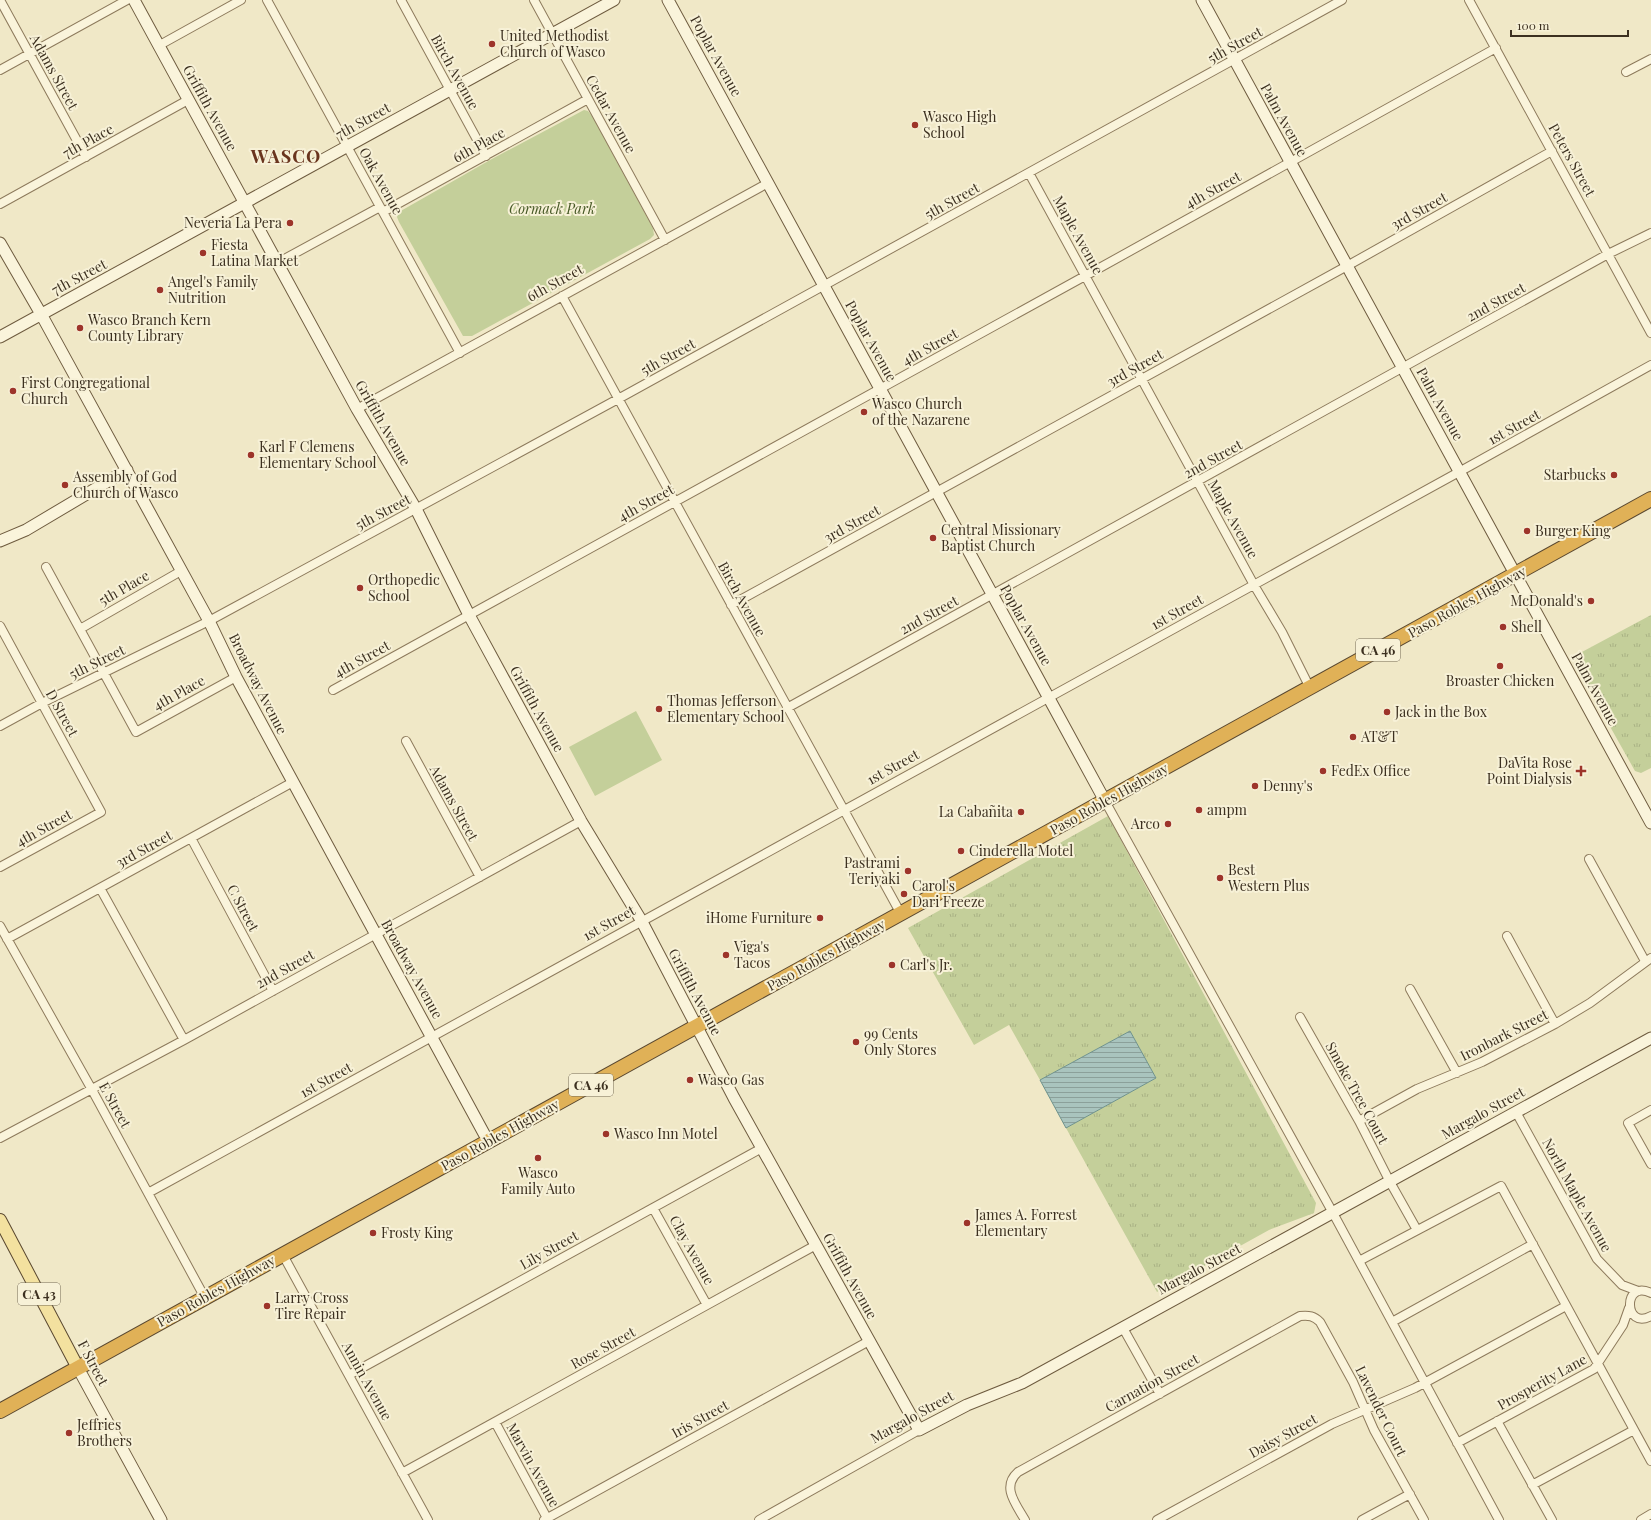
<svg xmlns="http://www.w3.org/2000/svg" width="1651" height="1520" viewBox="0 0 1651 1520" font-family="'Playfair Display',serif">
<defs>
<pattern id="grass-tufts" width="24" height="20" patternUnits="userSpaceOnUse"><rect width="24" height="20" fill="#c4cf9a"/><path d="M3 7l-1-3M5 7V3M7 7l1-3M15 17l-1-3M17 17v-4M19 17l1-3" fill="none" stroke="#a9b284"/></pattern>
<pattern id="water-rules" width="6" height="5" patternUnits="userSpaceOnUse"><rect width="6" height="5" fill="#a9c4be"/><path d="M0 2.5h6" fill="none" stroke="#8ba09a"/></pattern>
</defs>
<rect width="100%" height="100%" fill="#f0e8c7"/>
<path fill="url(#grass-tufts)" d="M 1651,615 L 1651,768 L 1641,773 L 1635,771 L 1576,666 L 1580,653 Z
M 1108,816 L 1316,1203 L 1314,1213 L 1269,1230 L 1157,1292 L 1066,1128 L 1156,1078 L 1130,1031 L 1040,1080 L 1009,1025 L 974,1045 L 908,928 Z"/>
<path fill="#c4cf9a" d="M 584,110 L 588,111 L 592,116 L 653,228 L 654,235 L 650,239 L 472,336 L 463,336 L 399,222 L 397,217 L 399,212 L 490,160 Z
M 636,711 L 662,760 L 595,796 L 569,747 Z"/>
<path fill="url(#water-rules)" stroke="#6f938d" d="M 1255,880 L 1258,885 L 1248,891 L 1245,885 Z
M 1130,1031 L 1156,1078 L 1066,1128 L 1040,1080 Z"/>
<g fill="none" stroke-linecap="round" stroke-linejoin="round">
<defs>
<path id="street" d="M 0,0 L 86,157
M 267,0 L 460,353
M 401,0 L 486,156
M 534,0 L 665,240
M 1469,0 L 1651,333
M 158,46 L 241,0
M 0,70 L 127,0
M 1626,72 L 1651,59
M 1029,173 L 1254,585 L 1282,632 L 1310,688
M 0,204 L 188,100
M 383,212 L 588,99
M 277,263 L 380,207
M 562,296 L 901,914
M 357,409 L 768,183
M 46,567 L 136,732 L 236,677
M 731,605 L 1347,266 L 1552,151
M 0,626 L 101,812 L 0,867
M 80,629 L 181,571
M 333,690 L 1085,276 L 1496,48
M 787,708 L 1608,254 L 1651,233
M 0,726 L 42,703 L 209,621 L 618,399 L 1342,0
M 406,741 L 480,877
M 1105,801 L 1333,1213 L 1499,1520
M 191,838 L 273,991
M 1589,859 L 1645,961
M 100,888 L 184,1040
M 0,926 L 91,1088 L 205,1298
M 1507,936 L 1555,1024
M 7,939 L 293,782
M 1410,989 L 1457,1073
M 1300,1017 L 1359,1121 L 1390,1182 L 1417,1230
M 1651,1110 L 1628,1123 L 1651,1164
M 1516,1112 L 1597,1259 L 1622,1285 L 1638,1291
M 1359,1121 L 1417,1089 L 1482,1062 L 1555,1024 L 1590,1003 L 1651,958
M 0,1138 L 184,1040 L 581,821
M 148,1193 L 1459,472 L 1651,365
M 653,1208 L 707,1305
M 283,1255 L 428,1520
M 1359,1261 L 1501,1186 L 1651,1461
M 1651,1293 C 1622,1279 1624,1331 1651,1316
M 1392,1322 L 1533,1244
M 1123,1328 L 1160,1394
M 349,1375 L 762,1148
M 1497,1421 L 1552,1520
M 495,1422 L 548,1520
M 1457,1443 L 1594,1369 L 1623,1325 L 1629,1308
M 402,1473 L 816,1245
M 1532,1485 L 1634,1430
M 544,1520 L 869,1341
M 759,1520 L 919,1430
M 1025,1520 C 1016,1504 1001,1487 1018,1472 L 1300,1316 C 1309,1315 1314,1316 1320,1322 L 1353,1382 L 1374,1430 L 1424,1520
M 1157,1520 L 1332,1424 L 1415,1388 L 1566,1306
M 1362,1520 L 1410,1494
M 1641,1520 L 1651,1514"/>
<path id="secondary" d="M 134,0 L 357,409 L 416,509 L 469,615 L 581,821 L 641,920 L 734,1098 L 919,1430 L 967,1405 L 1022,1383 L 1651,1038
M 668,0 L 1105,801
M 1202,0 L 1651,823
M 0,243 L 41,314 L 209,621 L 236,677 L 488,1141
M 0,337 L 614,0
M 0,541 L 26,530 L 127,470
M 78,1368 L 161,1520"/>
<path id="primary" d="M 0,1220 L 78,1368"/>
<path id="highway" d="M 0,1411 L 1651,499"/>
</defs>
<use href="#street" stroke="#8d7a5c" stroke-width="10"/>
<use href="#secondary" stroke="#6e5b3f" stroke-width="13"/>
<use href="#primary" stroke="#5a4830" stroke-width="14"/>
<use href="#highway" stroke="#5a4830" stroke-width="16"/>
<use href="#street" stroke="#faf4db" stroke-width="8"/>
<use href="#secondary" stroke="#faf4db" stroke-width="11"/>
<use href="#primary" stroke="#f3e19f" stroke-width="12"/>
<use href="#highway" stroke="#e0b157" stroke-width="14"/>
</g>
<g fill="#9d342a" stroke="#f7f1d7" stroke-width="1.5">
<circle cx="492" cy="44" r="4"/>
<circle cx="915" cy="125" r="4"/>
<circle cx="290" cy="223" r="4"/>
<circle cx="203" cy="253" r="4"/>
<circle cx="160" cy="290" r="4"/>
<circle cx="80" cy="328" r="4"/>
<circle cx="13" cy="391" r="4"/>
<circle cx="864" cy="412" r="4"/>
<circle cx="251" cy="455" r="4"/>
<circle cx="1614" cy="475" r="4"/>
<circle cx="65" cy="485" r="4"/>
<circle cx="1527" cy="531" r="4"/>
<circle cx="933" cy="538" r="4"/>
<circle cx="360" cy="588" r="4"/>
<circle cx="1591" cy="601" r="4"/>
<circle cx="1503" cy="627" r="4"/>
<circle cx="1500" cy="666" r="4"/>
<circle cx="659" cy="709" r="4"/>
<circle cx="1387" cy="712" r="4"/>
<circle cx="1353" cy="737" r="4"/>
<circle cx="1323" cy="771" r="4"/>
<path d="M1579 765h4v4h4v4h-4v4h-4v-4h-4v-4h4z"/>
<circle cx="1255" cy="786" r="4"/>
<circle cx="1199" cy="810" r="4"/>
<circle cx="1021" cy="812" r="4"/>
<circle cx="1168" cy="824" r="4"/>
<circle cx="961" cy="851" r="4"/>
<circle cx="908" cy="871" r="4"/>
<circle cx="1220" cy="878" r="4"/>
<circle cx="904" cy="894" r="4"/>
<circle cx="820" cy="918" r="4"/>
<circle cx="726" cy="955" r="4"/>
<circle cx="892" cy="965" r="4"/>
<circle cx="856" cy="1042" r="4"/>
<circle cx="690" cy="1080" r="4"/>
<circle cx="606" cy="1134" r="4"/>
<circle cx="538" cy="1158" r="4"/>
<circle cx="967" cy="1223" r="4"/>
<circle cx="373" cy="1233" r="4"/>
<circle cx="267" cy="1306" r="4"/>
<circle cx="69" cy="1433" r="4"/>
</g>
<g text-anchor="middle" stroke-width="4" stroke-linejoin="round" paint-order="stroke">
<g fill="#f7f1d7" stroke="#746a57" stroke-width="1">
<rect x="1356" y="639" width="44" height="22" rx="3"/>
<rect x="569" y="1074" width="44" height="22" rx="3"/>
<rect x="18" y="1283" width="42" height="22" rx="3"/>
</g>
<g font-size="13" font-weight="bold" fill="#3c3020">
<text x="1378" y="655">CA 46</text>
<text x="591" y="1090">CA 46</text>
<text x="39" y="1299">CA 43</text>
</g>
<g font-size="14" fill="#3c3020" stroke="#f7f1d7" text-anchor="start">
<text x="500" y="41">United Methodist<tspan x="500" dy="16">Church of Wasco</tspan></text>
<text x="923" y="122">Wasco High<tspan x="923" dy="16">School</tspan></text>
<text x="282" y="228" text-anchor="end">Neveria La Pera</text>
<text x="211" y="250">Fiesta<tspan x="211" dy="16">Latina Market</tspan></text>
<text x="168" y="287">Angel's Family<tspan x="168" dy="16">Nutrition</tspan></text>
<text x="88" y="325">Wasco Branch Kern<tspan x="88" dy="16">County Library</tspan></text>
<text x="21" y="388">First Congregational<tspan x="21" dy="16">Church</tspan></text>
<text x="872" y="409">Wasco Church<tspan x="872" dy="16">of the Nazarene</tspan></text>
<text x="259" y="452">Karl F Clemens<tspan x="259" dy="16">Elementary School</tspan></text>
<text x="1606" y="480" text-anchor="end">Starbucks</text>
<text x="73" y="482">Assembly of God<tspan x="73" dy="16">Church of Wasco</tspan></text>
<text x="941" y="535">Central Missionary<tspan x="941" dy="16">Baptist Church</tspan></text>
<text x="1535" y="536">Burger King</text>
<text x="368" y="585">Orthopedic<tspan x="368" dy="16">School</tspan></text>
<text x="1583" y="606" text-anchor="end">McDonald's</text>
<text x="1511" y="632">Shell</text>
<text x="1500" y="686" text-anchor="middle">Broaster Chicken</text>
<text x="667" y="706">Thomas Jefferson<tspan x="667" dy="16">Elementary School</tspan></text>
<text x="1395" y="717">Jack in the Box</text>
<text x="1361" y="742">AT&amp;T</text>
<text x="1572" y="768" text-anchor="end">DaVita Rose<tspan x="1572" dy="16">Point Dialysis</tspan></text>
<text x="1331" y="776">FedEx Office</text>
<text x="1263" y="791">Denny's</text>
<text x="1207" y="815">ampm</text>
<text x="1013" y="817" text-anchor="end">La Cabañita</text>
<text x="1160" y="829" text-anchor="end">Arco</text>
<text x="969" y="856">Cinderella Motel</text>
<text x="900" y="868" text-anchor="end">Pastrami<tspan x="900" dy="16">Teriyaki</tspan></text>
<text x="1228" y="875">Best<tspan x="1228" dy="16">Western Plus</tspan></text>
<text x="912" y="891">Carol's<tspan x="912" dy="16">Dari Freeze</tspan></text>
<text x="812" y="923" text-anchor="end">iHome Furniture</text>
<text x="734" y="952">Viga's<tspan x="734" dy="16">Tacos</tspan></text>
<text x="900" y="970">Carl's Jr.</text>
<text x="864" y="1039">99 Cents<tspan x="864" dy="16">Only Stores</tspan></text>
<text x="698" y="1085">Wasco Gas</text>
<text x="614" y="1139">Wasco Inn Motel</text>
<text x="538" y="1178" text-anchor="middle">Wasco<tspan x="538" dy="16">Family Auto</tspan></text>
<text x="975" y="1220">James A. Forrest<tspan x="975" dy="16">Elementary</tspan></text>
<text x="381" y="1238">Frosty King</text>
<text x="275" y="1303">Larry Cross<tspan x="275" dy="16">Tire Repair</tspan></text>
<text x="77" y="1430">Jeffries<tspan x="77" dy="16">Brothers</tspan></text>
</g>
<g font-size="14" fill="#3c3020" stroke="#f7f1d7">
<text transform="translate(1235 45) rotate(-29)" y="5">5th Street</text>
<text transform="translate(716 56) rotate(61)" y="5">Poplar Avenue</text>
<text transform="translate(54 72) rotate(61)" y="5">Adams Street</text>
<text transform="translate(455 72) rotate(61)" y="5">Birch Avenue</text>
<text transform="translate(210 108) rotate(61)" y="5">Griffith Avenue</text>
<text transform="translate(611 114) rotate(61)" y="5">Cedar Avenue</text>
<text transform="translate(1284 120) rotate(61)" y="5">Palm Avenue</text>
<text transform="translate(363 121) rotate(-29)" y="5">7th Street</text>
<text transform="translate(88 141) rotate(-29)" y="5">7th Place</text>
<text transform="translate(479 145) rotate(-29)" y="5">6th Place</text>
<text transform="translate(1572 160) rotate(61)" y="5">Peters Street</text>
<text transform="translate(381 181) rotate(61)" y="5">Oak Avenue</text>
<text transform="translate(1213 190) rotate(-29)" y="5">4th Street</text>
<text transform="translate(952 201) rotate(-29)" y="5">5th Street</text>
<text transform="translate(1419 211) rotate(-29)" y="5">3rd Street</text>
<text transform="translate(1078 235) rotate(61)" y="5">Maple Avenue</text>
<text transform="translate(79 277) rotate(-28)" y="5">7th Street</text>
<text transform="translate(555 283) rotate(-29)" y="5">6th Street</text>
<text transform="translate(1496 302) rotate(-29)" y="5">2nd Street</text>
<text transform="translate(871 341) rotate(61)" y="5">Poplar Avenue</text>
<text transform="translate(930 347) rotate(-29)" y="5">4th Street</text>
<text transform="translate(668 357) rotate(-29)" y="5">5th Street</text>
<text transform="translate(1135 368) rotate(-29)" y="5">3rd Street</text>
<text transform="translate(1440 404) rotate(61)" y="5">Palm Avenue</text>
<text transform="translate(383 423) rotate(60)" y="5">Griffith Avenue</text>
<text transform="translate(1514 427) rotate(-29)" y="5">1st Street</text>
<text transform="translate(1213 459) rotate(-29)" y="5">2nd Street</text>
<text transform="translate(646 503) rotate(-29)" y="5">4th Street</text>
<text transform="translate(383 512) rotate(-28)" y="5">5th Street</text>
<text transform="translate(1233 519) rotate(61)" y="5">Maple Avenue</text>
<text transform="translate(852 524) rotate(-29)" y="5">3rd Street</text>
<text transform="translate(124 588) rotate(-30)" y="5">5th Place</text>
<text transform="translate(742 599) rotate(61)" y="5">Birch Avenue</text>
<text transform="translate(1467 602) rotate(-29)" y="5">Paso Robles Highway</text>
<text transform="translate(1177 612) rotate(-29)" y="5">1st Street</text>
<text transform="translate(929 615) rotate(-29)" y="5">2nd Street</text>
<text transform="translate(1026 625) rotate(61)" y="5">Poplar Avenue</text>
<text transform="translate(362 659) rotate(-29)" y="5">4th Street</text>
<text transform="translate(97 662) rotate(-26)" y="5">5th Street</text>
<text transform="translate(258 684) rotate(63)" y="5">Broadway Avenue</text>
<text transform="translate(1595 689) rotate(61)" y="5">Palm Avenue</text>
<text transform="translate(179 693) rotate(-29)" y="5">4th Place</text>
<text transform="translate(537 709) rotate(61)" y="5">Griffith Avenue</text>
<text transform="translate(62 713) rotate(61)" y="5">D Street</text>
<text transform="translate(893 767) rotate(-29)" y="5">1st Street</text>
<text transform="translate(1109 799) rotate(-29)" y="5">Paso Robles Highway</text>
<text transform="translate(454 803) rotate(61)" y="5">Adams Street</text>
<text transform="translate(44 828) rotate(-29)" y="5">4th Street</text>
<text transform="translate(144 849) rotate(-29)" y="5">3rd Street</text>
<text transform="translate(243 908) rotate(62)" y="5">C Street</text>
<text transform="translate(609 923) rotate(-29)" y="5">1st Street</text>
<text transform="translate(826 955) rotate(-29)" y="5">Paso Robles Highway</text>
<text transform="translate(285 969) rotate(-29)" y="5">2nd Street</text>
<text transform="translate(412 969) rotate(61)" y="5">Broadway Avenue</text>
<text transform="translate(695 992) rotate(62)" y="5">Griffith Avenue</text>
<text transform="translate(1504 1035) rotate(-27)" y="5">Ironbark Street</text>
<text transform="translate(326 1080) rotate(-29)" y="5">1st Street</text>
<text transform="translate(1357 1093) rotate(61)" y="5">Smoke Tree Court</text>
<text transform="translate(115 1105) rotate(61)" y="5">E Street</text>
<text transform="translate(1483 1113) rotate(-29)" y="5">Margalo Street</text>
<text transform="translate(500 1135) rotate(-29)" y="5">Paso Robles Highway</text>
<text transform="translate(1577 1195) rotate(61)" y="5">North Maple Avenue</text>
<text transform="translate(549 1250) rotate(-29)" y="5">Lily Street</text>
<text transform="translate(692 1250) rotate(61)" y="5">Clay Avenue</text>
<text transform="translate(1199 1269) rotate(-28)" y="5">Margalo Street</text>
<text transform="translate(850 1276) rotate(61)" y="5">Griffith Avenue</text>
<text transform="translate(216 1291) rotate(-29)" y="5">Paso Robles Highway</text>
<text transform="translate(603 1348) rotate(-29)" y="5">Rose Street</text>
<text transform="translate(93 1363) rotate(62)" y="5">F Street</text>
<text transform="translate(367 1381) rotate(61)" y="5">Annin Avenue</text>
<text transform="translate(1542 1382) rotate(-29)" y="5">Prosperity Lane</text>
<text transform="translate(1152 1383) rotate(-29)" y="5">Carnation Street</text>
<text transform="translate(1381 1411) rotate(64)" y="5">Lavender Court</text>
<text transform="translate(912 1417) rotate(-29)" y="5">Margalo Street</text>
<text transform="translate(700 1419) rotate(-29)" y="5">Iris Street</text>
<text transform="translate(1283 1436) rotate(-29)" y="5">Daisy Street</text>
<text transform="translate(533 1465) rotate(61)" y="5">Marvin Avenue</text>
</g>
<g font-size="14" font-style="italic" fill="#475926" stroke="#f7f1d7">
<text x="552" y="214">Cormack Park</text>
</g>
<g font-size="18" font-weight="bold" letter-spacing="1" fill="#6a351e" stroke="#f7f1d7">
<text x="286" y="163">WASCO</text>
</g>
</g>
<path d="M1511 30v6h117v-6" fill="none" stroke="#3c3020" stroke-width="2"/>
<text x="1517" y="30" font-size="12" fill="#3c3020" stroke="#f7f1d7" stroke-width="3" paint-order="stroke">100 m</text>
</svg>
